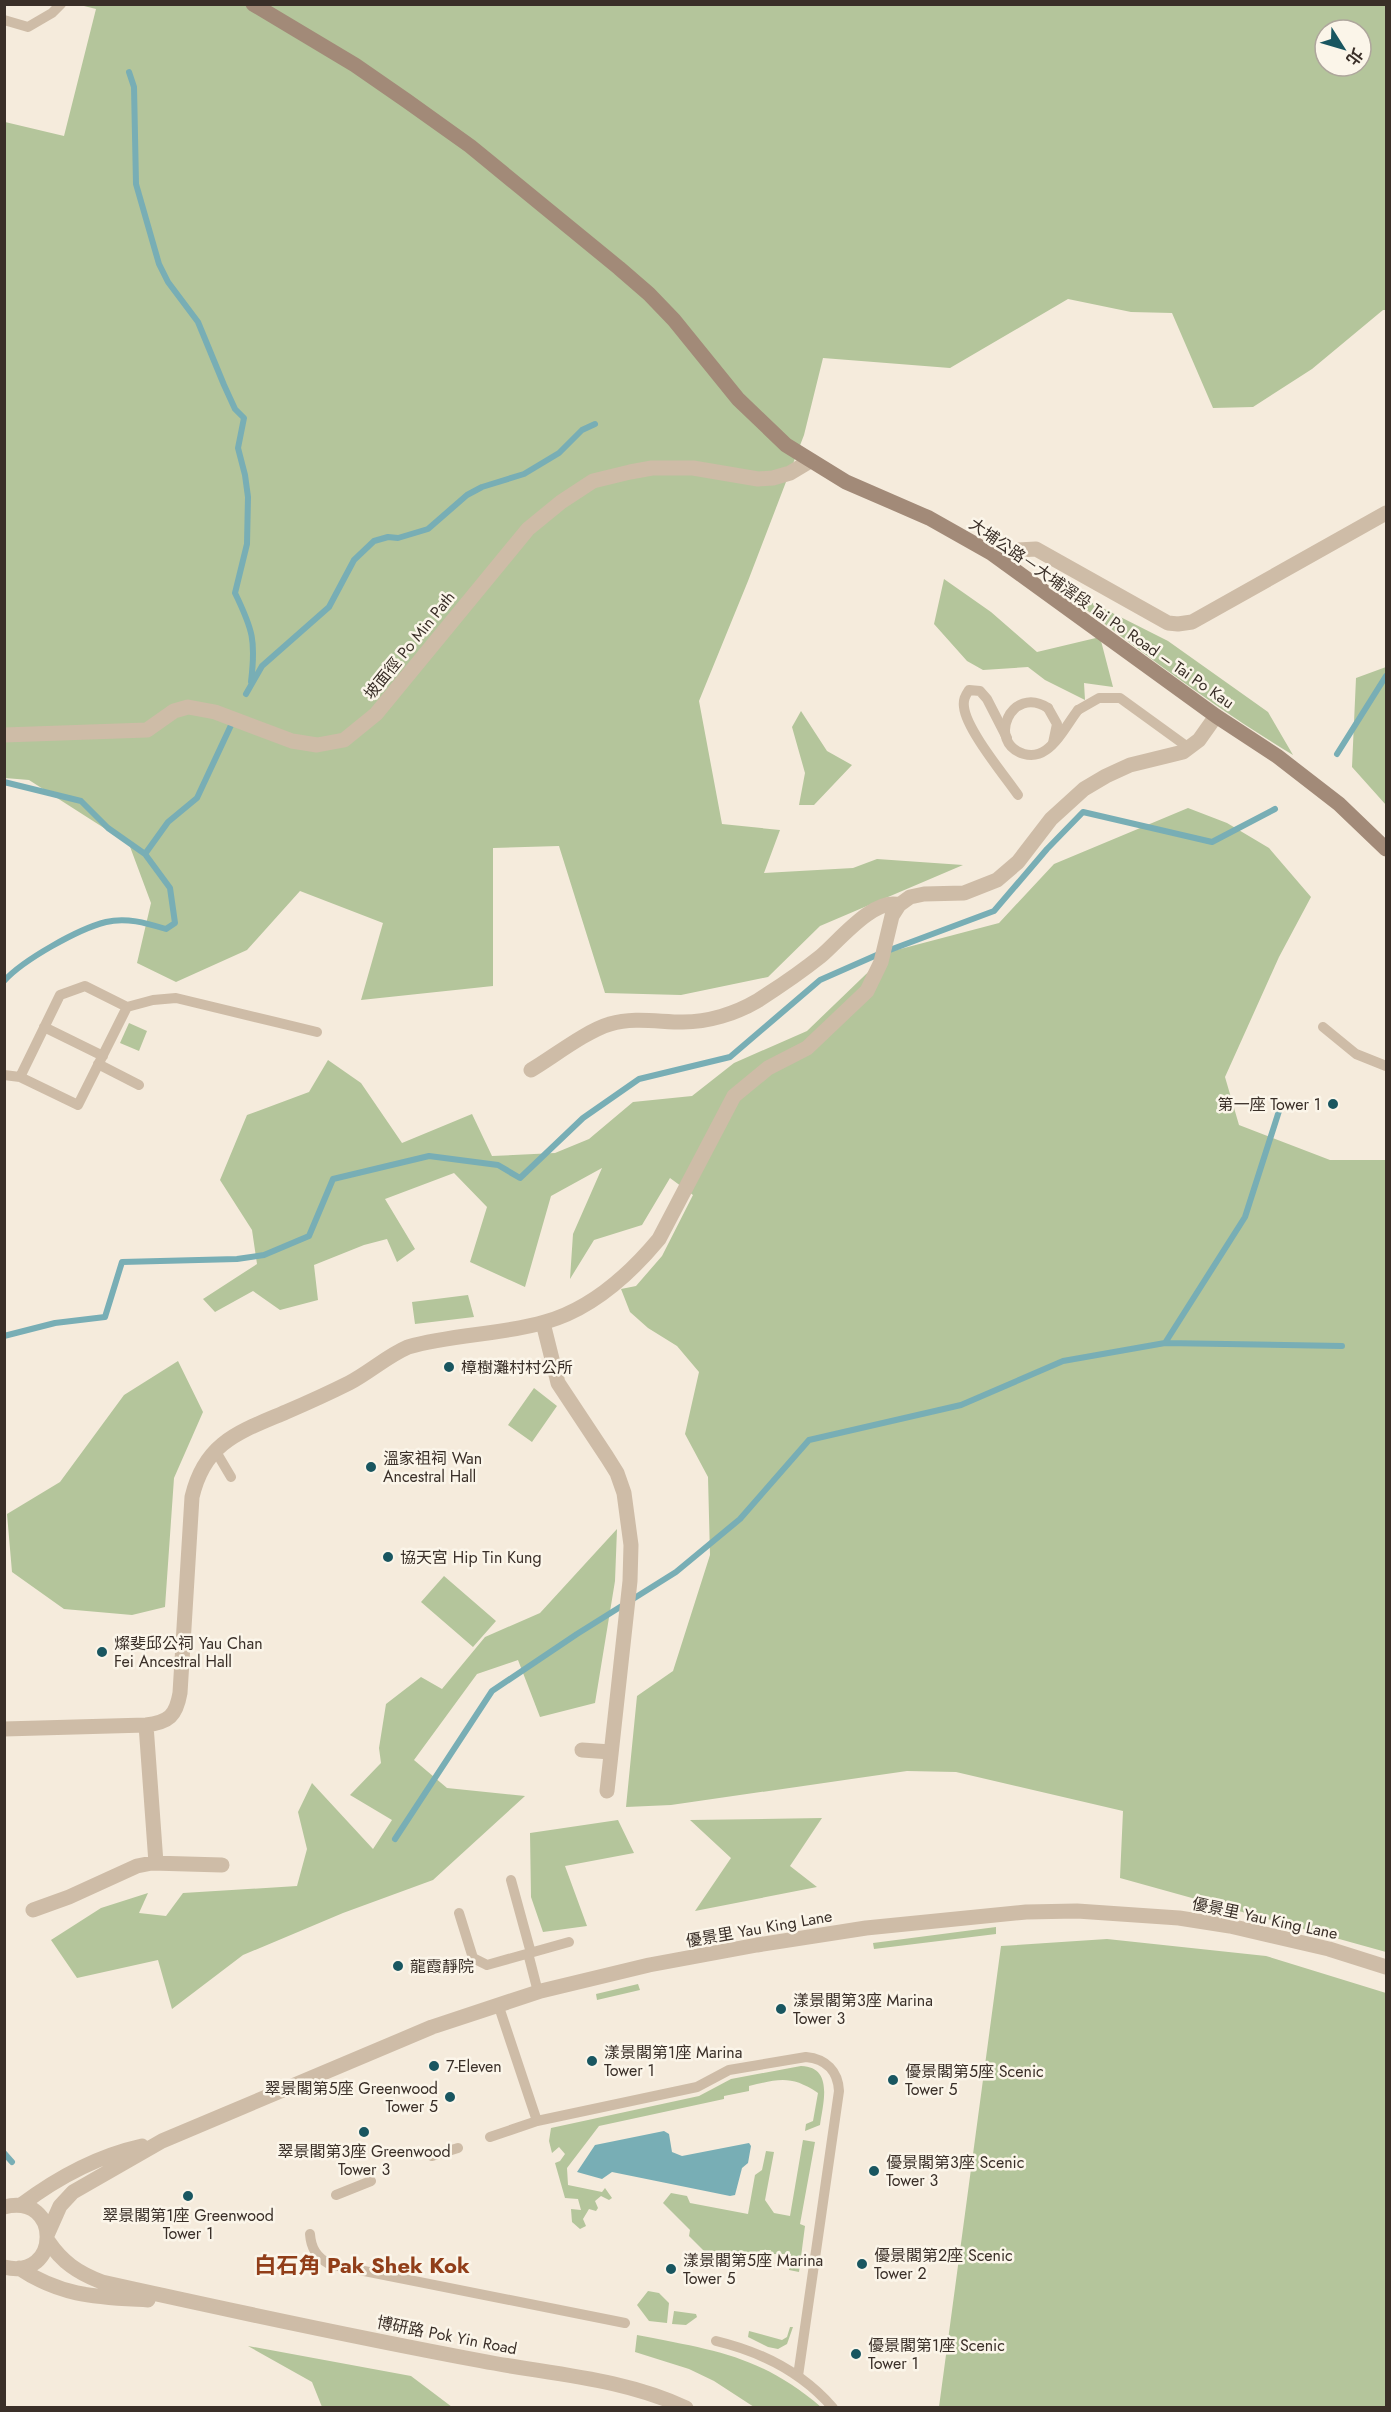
<svg xmlns="http://www.w3.org/2000/svg" width="1391" height="2412" viewBox="0 0 1391 2412" font-family="Jost,'Noto Sans TC',sans-serif">
<rect width="100%" height="100%" fill="#f5ebdc"/>
<path fill="#b4c59b" fill-rule="evenodd" d="M 80,5 L 1386,5 L 1386,310 L 1383,310 L 1312,369 L 1253,407 L 1213,408 L 1172,313 L 1131,312 L 1068,299 L 950,368 L 823,358 L 804,435 L 748,581 L 699,701 L 722,824 L 780,830 L 764,873 L 853,868 L 877,859 L 963,865 L 820,926 L 768,977 L 681,995 L 605,993 L 559,846 L 493,848 L 493,986 L 361,1000 L 383,923 L 300,891 L 247,950 L 176,982 L 137,963 L 151,903 L 129,844 L 29,780 L 5,778 L 5,122 L 64,136 L 96,9 ZM 1325,30 L 1361,30 L 1361,66 L 1325,66 Z
M 944,579 L 991,612 L 1037,652 L 1100,637 L 1113,687 L 1084,683 L 1085,700 L 1045,680 L 1028,667 L 983,670 L 967,661 L 934,624 Z
M 1049,581 L 1168,641 L 1268,712 L 1293,755 C 1207,703 1129,643 1049,581 Z
M 1386,667 L 1386,805 L 1352,767 L 1356,678 Z
M 801,711 L 827,751 L 852,765 L 814,805 L 799,805 L 805,773 L 792,727 Z
M 1188,808 L 1227,823 L 1269,848 L 1311,897 L 1279,957 L 1225,1077 L 1239,1125 L 1330,1160 L 1386,1160 L 1386,1952 L 1120,1878 L 1123,1811 L 956,1772 L 907,1771 L 671,1805 L 626,1807 L 637,1696 L 673,1671 L 710,1555 L 708,1477 L 685,1434 L 699,1372 L 677,1346 L 648,1328 L 630,1312 L 621,1289 L 636,1286 L 662,1256 L 693,1195 L 670,1178 L 642,1225 L 594,1240 L 570,1279 L 573,1234 L 602,1168 L 551,1196 L 525,1287 L 470,1262 L 487,1207 L 454,1173 L 385,1199 L 415,1249 L 397,1262 L 387,1239 L 364,1245 L 314,1265 L 318,1300 L 280,1310 L 253,1291 L 215,1312 L 203,1299 L 257,1264 L 252,1230 L 220,1180 L 247,1115 L 309,1092 L 328,1060 L 361,1083 L 402,1143 L 472,1114 L 492,1156 L 555,1153 L 589,1139 L 633,1102 L 692,1096 L 734,1063 L 807,1031 L 889,952 L 999,923 L 1054,864 Z
M 129,1023 L 147,1031 L 139,1051 L 120,1043 Z
M 468,1295 L 474,1317 L 415,1324 L 412,1302 Z
M 178,1361 L 203,1412 L 174,1478 L 165,1607 L 132,1615 L 64,1609 L 12,1572 L 7,1514 L 60,1482 L 124,1395 Z
M 534,1388 L 557,1406 L 532,1442 L 508,1425 Z
M 617,1529 L 615,1581 L 595,1703 L 540,1717 L 518,1660 L 477,1674 L 414,1760 L 447,1788 L 525,1796 L 433,1880 L 343,1913 L 243,1955 L 172,2009 L 158,1960 L 77,1978 L 51,1940 L 101,1908 L 148,1893 L 139,1913 L 166,1916 L 183,1893 L 297,1886 L 307,1849 L 298,1812 L 312,1783 L 373,1849 L 392,1820 L 350,1795 L 381,1763 L 379,1748 L 386,1704 L 421,1677 L 442,1689 L 485,1637 L 540,1613 Z
M 444,1576 L 496,1621 L 473,1647 L 421,1602 Z
M 822,1818 L 790,1866 L 817,1887 L 695,1911 L 731,1858 L 690,1820 Z
M 618,1820 L 634,1853 L 565,1866 L 587,1926 L 543,1932 L 531,1897 L 530,1833 Z
M 996,1927 L 996,1934 L 874,1949 L 873,1943 Z
M 1107,1939 L 1266,1956 L 1386,1993 L 1386,2407 L 939,2407 L 1001,1946 Z
M 638,1984 L 640,1990 L 597,2000 L 596,1994 Z
M 801,2066 C 834,2067 823,2103 820,2125 L 805,2131 L 806,2124 L 813,2121 L 818,2093 C 791,2075 779,2079 749,2086 L 749,2091 L 724,2096 L 724,2099 L 599,2126 L 567,2168 L 568,2185 L 602,2192 L 605,2188 L 612,2198 L 609,2200 L 601,2196 L 595,2201 L 598,2208 L 596,2211 L 589,2209 L 583,2219 L 586,2226 L 580,2229 L 572,2222 L 571,2209 L 581,2210 L 578,2199 L 565,2198 L 555,2163 L 560,2161 L 565,2154 L 559,2147 L 552,2153 L 549,2141 L 551,2128 L 699,2096 L 731,2079 Z
M 803,2140 L 815,2142 L 800,2224 L 805,2226 L 799,2272 L 789,2270 L 791,2254 L 770,2254 L 771,2250 L 760,2250 L 756,2264 L 707,2254 L 689,2236 L 690,2230 L 663,2203 L 671,2193 L 687,2196 L 690,2203 L 748,2214 L 755,2175 L 762,2170 L 766,2151 L 774,2152 L 765,2200 L 774,2213 L 790,2216 Z
M 648,2291 L 659,2293 L 669,2303 L 667,2323 L 649,2321 L 637,2305 Z
M 674,2311 L 696,2314 L 697,2317 L 686,2325 L 672,2324 Z
M 790,2327 L 793,2327 L 787,2344 L 778,2349 L 768,2347 L 748,2337 L 749,2331 L 782,2340 L 787,2337 Z
M 637,2335 C 713,2350 760,2355 821,2407 L 754,2407 L 714,2381 L 689,2369 L 635,2352 Z
M 248,2346 L 411,2376 L 452,2407 L 322,2407 L 312,2382 Z"/>
<path fill="#78aeb5" d="M 664,2131 L 669,2134 L 672,2152 L 682,2156 L 749,2143 L 751,2146 L 748,2163 L 742,2168 L 735,2195 L 730,2196 L 612,2172 L 602,2179 L 577,2172 L 595,2145 Z"/>
<g fill="none" stroke-linecap="round" stroke-linejoin="round">
<path stroke="#78aeb5" stroke-width="6" d="M 129,72 L 134,87 L 136,184 L 159,264 L 168,282 L 198,322 L 224,385 L 235,409 L 244,418 L 238,448 L 245,475 L 248,497 L 247,544 L 235,593 C 253,630 256,641 251,682
M 246,694 L 262,666 L 329,607 L 354,560 L 374,541 L 388,537 L 398,538 L 428,529 L 467,495 L 482,487 L 524,474 L 559,453 L 582,430 L 595,424
M 1337,754 L 1386,676
M 4,782 L 81,801 L 108,828 L 145,854 L 170,888 L 175,923 L 166,929 C 146,923 126,917 106,922 C 78,929 23,960 4,981
M 145,854 L 168,822 L 197,798 L 233,721
M 4,1336 L 55,1323 L 105,1317 L 122,1262 L 237,1259 L 264,1255 L 309,1236 L 333,1179 L 429,1156 L 498,1165 L 520,1178 L 583,1118 L 639,1079 L 730,1057 L 820,980 L 879,954 L 994,911 L 1047,849 L 1083,812 L 1212,842 L 1275,809
M 1165,1343 L 1245,1217 L 1279,1111
M 395,1839 L 492,1691 L 577,1634 L 676,1572 L 740,1519 L 809,1440 L 961,1405 L 1063,1361 L 1165,1343 L 1342,1346
M 4,2153 L 12,2162"/>
<path stroke="#cebca7" stroke-width="10" d="M 4,20 L 28,27 L 52,13 L 61,4
M 1048,708 L 1057,724 L 1053,743
M 1078,710 L 1099,698 L 1120,698 L 1189,748
M 1007,738 L 987,699 L 980,691 L 969,690 C 965,696 963,700 964,707 C 966,729 1004,775 1018,795
M 127,1007 L 153,1000 L 176,998 L 317,1032
M 44,1027 L 103,1056
M 1323,1027 L 1356,1054 L 1386,1066
M 98,1064 L 139,1085
M 4,1075 L 20,1077 L 78,1105 L 127,1007 L 85,986 L 60,995 L 20,1077
M 215,1450 L 231,1477
M 511,1880 L 531,1953
M 459,1913 L 473,1958 L 487,1965 L 569,1942
M 528,1953 L 538,1992
M 498,2004 L 537,2121
M 490,2137 L 537,2121 L 697,2087 L 729,2070 L 806,2057 C 826,2059 838,2071 839,2091 L 798,2376
M 432,2156 L 458,2148
M 336,2195 L 371,2181
M 310,2234 C 311,2249 317,2257 329,2264 L 625,2323
M 716,2341 C 762,2352 802,2372 833,2408"/>
<path stroke="#cebca7" stroke-width="15" d="M 1005,563 L 1018,550 L 1036,549 L 1168,623 L 1178,624 L 1192,622 L 1386,513
M 4,735 L 147,730 L 174,711 L 188,707 L 215,712 L 292,741 L 317,745 L 344,740 L 376,714 L 528,529 L 561,502 L 593,481 L 630,472 L 652,468 L 693,468 L 758,479 L 773,478 L 790,473 L 810,461
M 531,1070 C 553,1057 586,1031 610,1024 C 634,1017 659,1022 683,1022 C 708,1022 735,1014 757,1001 C 779,987 801,972 821,956 C 838,942 874,897 899,905
M 543,1323 L 558,1383 L 607,1457 L 617,1473 L 624,1493 L 631,1545 L 630,1581 L 607,1791
M 146,1725 L 156,1863
M 4,1729 L 146,1725 C 169,1722 176,1716 180,1693 L 192,1497 C 205,1442 239,1432 286,1412 C 307,1403 329,1393 349,1383 C 370,1372 387,1356 408,1347 C 453,1334 501,1335 545,1322 C 592,1309 629,1275 659,1239 L 734,1096 L 768,1068 L 807,1048 L 867,991 L 881,962 L 892,916 L 899,905 L 910,897 L 924,894 L 964,893 L 997,880 L 1018,862 L 1051,819 L 1084,789 L 1106,776 L 1130,765 L 1183,752 L 1199,740 L 1216,716
M 582,1750 L 611,1752
M 33,1910 L 69,1897 L 137,1866 L 152,1863 L 222,1865"/>
<path stroke="#cebca7" stroke-width="15" d="M 21,2205 C 57,2178 97,2156 142,2146
M 4,2207 C 62,2192 61,2282 4,2267
M 48,2233 L 60,2206 L 73,2192 L 162,2141 L 432,2027 L 541,1991 L 649,1965 L 757,1945 L 866,1928 L 1026,1912 L 1077,1911 L 1179,1918 L 1230,1926 L 1329,1949 L 1386,1967
M 48,2241 C 62,2262 78,2273 102,2282 C 228,2310 354,2337 482,2361 C 549,2374 623,2378 686,2408
M 19,2268 C 62,2297 99,2297 148,2300"/>
<path stroke="#a28a78" stroke-width="15" d="M 253,4 L 355,65 L 407,101 L 470,146 L 619,268 L 649,294 L 674,320 L 738,399 L 786,445 L 846,482 L 929,518 L 991,553 L 1216,716 L 1277,756 L 1339,804 L 1386,849"/>
<path stroke="#cebca7" stroke-width="10" d="M 1048,708 C 1011,684 986,743 1024,754 C 1031,756 1039,755 1046,750 C 1059,741 1068,723 1078,710"/>
</g>
<g fill="#195660" stroke="#fbf5e9" stroke-width="2">
<circle cx="1333" cy="1104" r="6"/>
<circle cx="449" cy="1367" r="6"/>
<circle cx="371" cy="1467" r="6"/>
<circle cx="388" cy="1557" r="6"/>
<circle cx="102" cy="1652" r="6"/>
<circle cx="398" cy="1966" r="6"/>
<circle cx="781" cy="2009" r="6"/>
<circle cx="592" cy="2061" r="6"/>
<circle cx="434" cy="2066" r="6"/>
<circle cx="893" cy="2080" r="6"/>
<circle cx="450" cy="2097" r="6"/>
<circle cx="364" cy="2132" r="6"/>
<circle cx="874" cy="2171" r="6"/>
<circle cx="188" cy="2196" r="6"/>
<circle cx="862" cy="2264" r="6"/>
<circle cx="671" cy="2269" r="6"/>
<circle cx="856" cy="2354" r="6"/>
</g>
<g text-anchor="middle" stroke-width="5" stroke-linejoin="round" paint-order="stroke">
<g font-size="16" fill="#3a2f28" stroke="#fbf5e9">
<text transform="translate(1102 613) rotate(35)" y="6">大埔公路－大埔滘段 Tai Po Road – Tai Po Kau</text>
<text transform="translate(409 645) rotate(-51)" y="6">坡面徑 Po Min Path</text>
<text transform="translate(1265 1918) rotate(12)" y="6">優景里 Yau King Lane</text>
<text transform="translate(759 1928) rotate(-10)" y="6">優景里 Yau King Lane</text>
<text transform="translate(447 2335) rotate(11)" y="6">博研路 Pok Yin Road</text>
</g>
<g font-size="16" fill="#3a2f28" stroke="#fbf5e9" text-anchor="start">
<text x="1321" y="1110" text-anchor="end">第一座 Tower 1</text>
<text x="461" y="1373">樟樹灘村村公所</text>
<text x="383" y="1464">溫家祖祠 Wan<tspan x="383" dy="18">Ancestral Hall</tspan></text>
<text x="400" y="1563">協天宮 Hip Tin Kung</text>
<text x="114" y="1649">燦斐邱公祠 Yau Chan<tspan x="114" dy="18">Fei Ancestral Hall</tspan></text>
<text x="410" y="1972">龍霞靜院</text>
<text x="793" y="2006">漾景閣第3座 Marina<tspan x="793" dy="18">Tower 3</tspan></text>
<text x="604" y="2058">漾景閣第1座 Marina<tspan x="604" dy="18">Tower 1</tspan></text>
<text x="446" y="2072">7-Eleven</text>
<text x="905" y="2077">優景閣第5座 Scenic<tspan x="905" dy="18">Tower 5</tspan></text>
<text x="438" y="2094" text-anchor="end">翠景閣第5座 Greenwood<tspan x="438" dy="18">Tower 5</tspan></text>
<text x="364" y="2157" text-anchor="middle">翠景閣第3座 Greenwood<tspan x="364" dy="18">Tower 3</tspan></text>
<text x="886" y="2168">優景閣第3座 Scenic<tspan x="886" dy="18">Tower 3</tspan></text>
<text x="188" y="2221" text-anchor="middle">翠景閣第1座 Greenwood<tspan x="188" dy="18">Tower 1</tspan></text>
<text x="874" y="2261">優景閣第2座 Scenic<tspan x="874" dy="18">Tower 2</tspan></text>
<text x="683" y="2266">漾景閣第5座 Marina<tspan x="683" dy="18">Tower 5</tspan></text>
<text x="868" y="2351">優景閣第1座 Scenic<tspan x="868" dy="18">Tower 1</tspan></text>
</g>
<g font-size="22" font-weight="bold" fill="#913e19" stroke="#fbf5e9">
<text x="362" y="2273">白石角 Pak Shek Kok</text>
</g>
</g>
<rect width="1391" height="2412" fill="none" stroke="#3a2f28" stroke-width="12"/>
<g transform="translate(1343 48) rotate(127)"><circle r="28" fill="#fbf5e9" stroke="#aea69c" stroke-width="1.5"/>
<path d="M0-4.5L10 22L0 15L-10 22Z" fill="#195660"/>
<text y="-9" font-size="16" font-weight="bold" text-anchor="middle" fill="#3a2f28">北</text>
</g>
</svg>
